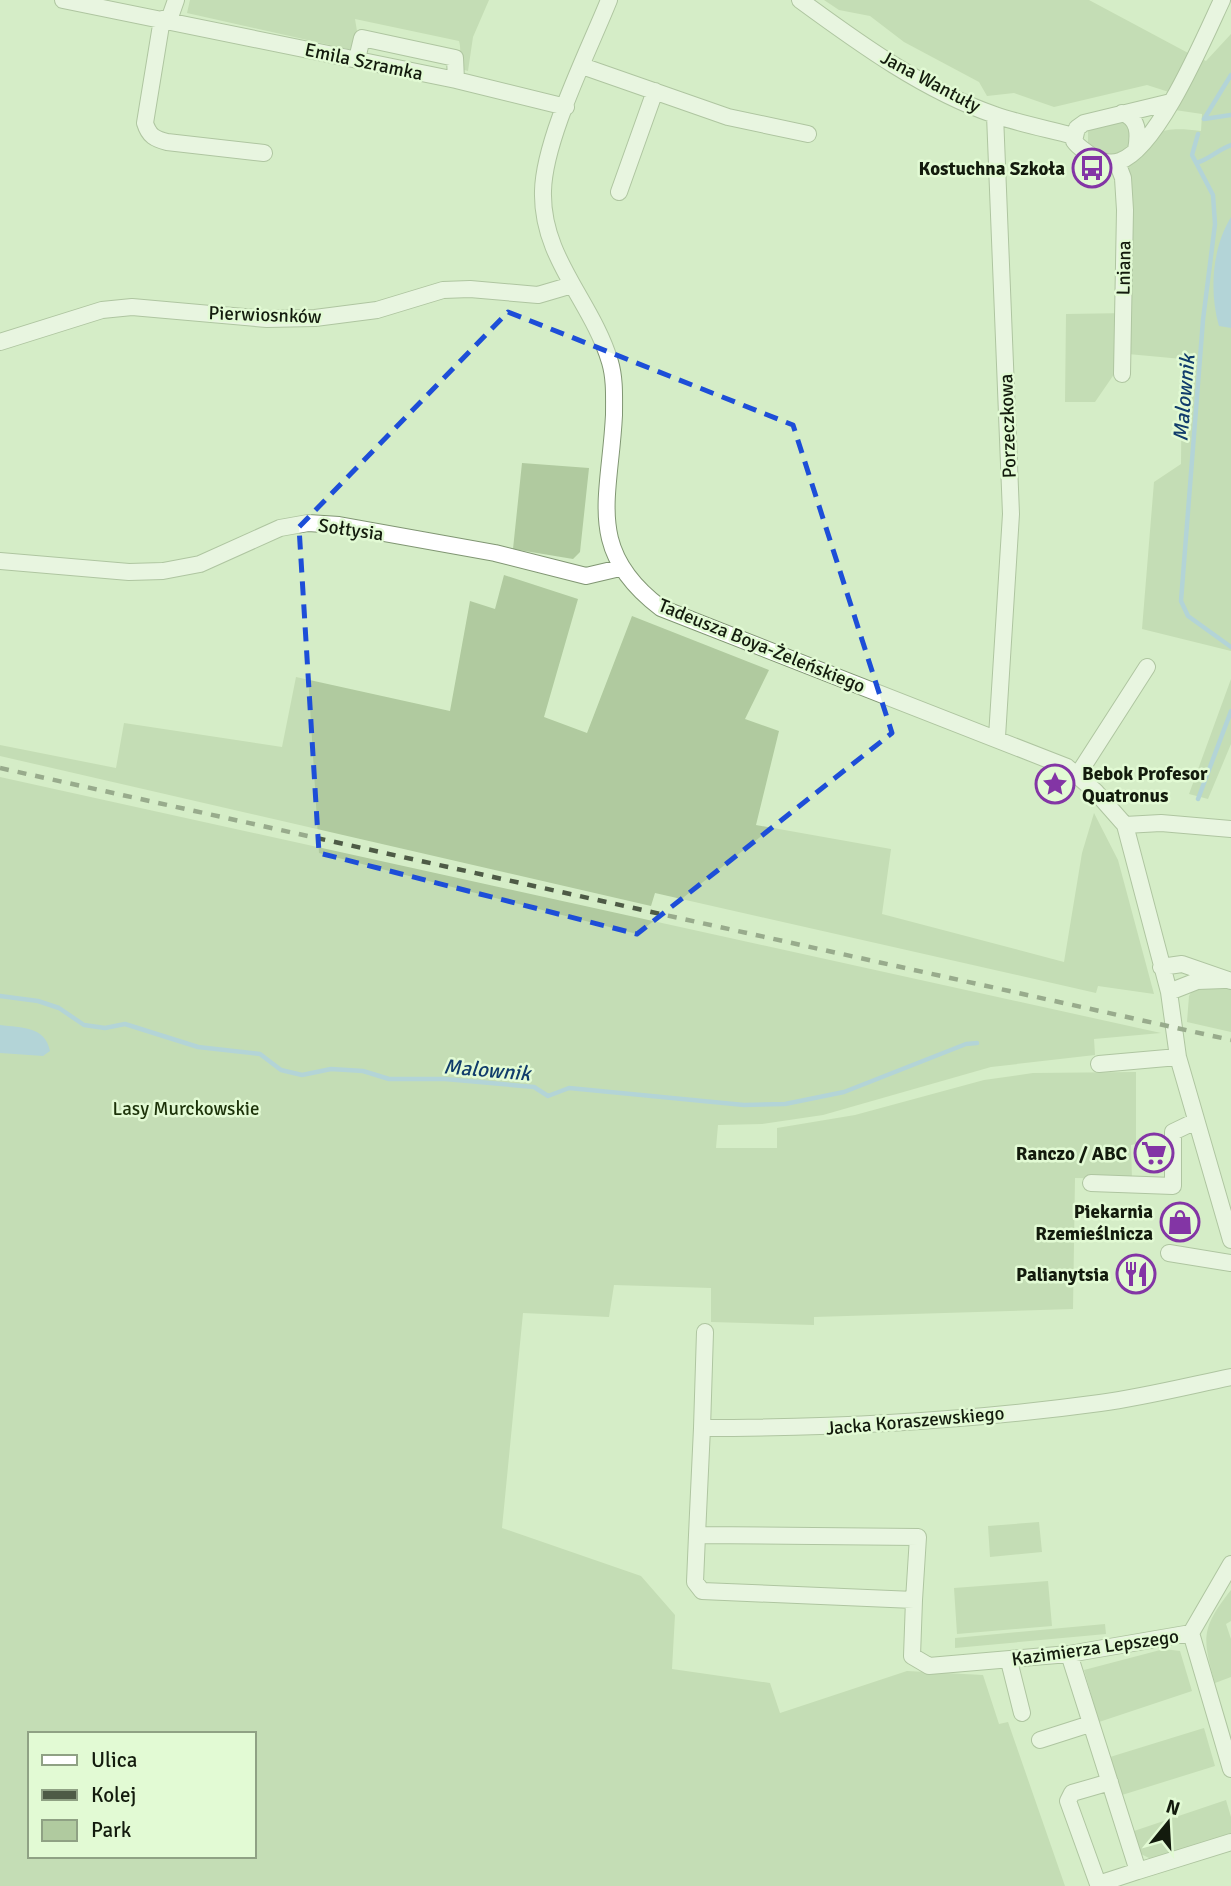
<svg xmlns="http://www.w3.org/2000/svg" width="1231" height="1886" viewBox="0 0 1231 1886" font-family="Signika,sans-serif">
<rect width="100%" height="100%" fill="#d5edc7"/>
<path fill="#b0ca9f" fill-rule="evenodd" d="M 190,0 L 489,0 L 473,37 L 468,71 L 461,69 C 458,60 462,51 459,41 L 355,19 L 357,31 L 352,50 L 187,13 Z
M 824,0 L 1089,0 L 1190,54 L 1172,93 L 1147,85 L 1054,107 L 1014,93 L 987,96 L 979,82 L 904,42 L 870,16 L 839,10 Z
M 1231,34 L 1231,651 L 1142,629 L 1154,482 L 1181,464 L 1182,359 L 1128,354 L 1095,402 L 1065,402 L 1066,314 L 1128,313 L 1125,168 C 1164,151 1133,122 1201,131 L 1202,114 L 1175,110 L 1200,58 L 1206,61 Z
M 1122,121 L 1132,130 L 1129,150 L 1108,157 L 1088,145 L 1088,128 Z
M 522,463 L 589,468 L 580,552 L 573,559 L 513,549 Z
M 504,575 L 578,599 L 544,717 L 587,733 L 632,616 L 769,670 L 745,719 L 779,731 L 756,825 L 891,849 L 882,914 L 1064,962 L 1082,853 L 1094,813 L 1118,860 L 1154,994 L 1098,986 L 1096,993 L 655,893 L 651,906 L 0,756 L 0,745 L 116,768 L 124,723 L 282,747 L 296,677 L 450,711 L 470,601 L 495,609 Z
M 1231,679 L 1231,744 L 1208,799 L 1189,794 Z
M 0,777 L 1161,1033 L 1094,1039 L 1095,1055 L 991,1067 L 823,1115 L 762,1124 L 718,1125 L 716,1148 L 777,1148 L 777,1128 L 855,1115 L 984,1080 L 1033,1073 L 1136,1072 L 1136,1144 L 1131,1145 L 1132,1179 L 1075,1178 L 1073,1309 L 814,1317 L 814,1325 L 711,1322 L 711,1288 L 614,1285 L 609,1317 L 523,1313 L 502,1528 L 641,1576 L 675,1615 L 672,1669 L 770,1683 L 780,1713 L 907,1671 L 983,1675 L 999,1724 L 1008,1722 L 1065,1886 L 0,1886 ZM 30,1734 L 254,1734 L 254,1856 L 30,1856 Z
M 1207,984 L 1231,989 L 1231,1032 L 1187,1022 L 1189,996 L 1194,987 Z
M 1039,1522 L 1042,1552 L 990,1557 L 988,1526 Z
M 1048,1581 L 1052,1626 L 957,1634 L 954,1588 Z
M 1231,1590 L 1231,1621 L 1226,1624 L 1231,1639 L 1231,1677 L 1215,1683 C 1202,1638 1201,1628 1231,1590 Z
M 1105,1624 L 1106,1634 L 955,1648 L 955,1638 Z
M 1164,1649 L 1180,1651 L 1192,1691 L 1099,1722 L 1084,1670 Z
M 1204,1728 L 1215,1766 L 1122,1795 L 1110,1757 Z
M 1226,1800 L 1231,1817 L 1231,1839 L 1155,1861 L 1141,1854 L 1134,1831 Z"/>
<path fill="#8bb6ea" d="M 1231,217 L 1231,328 L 1219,326 C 1209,292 1212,248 1231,217 Z
M 0,1025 C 22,1028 45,1026 50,1051 L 43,1056 L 0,1053 Z"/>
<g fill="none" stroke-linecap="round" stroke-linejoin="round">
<path stroke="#8bb6ea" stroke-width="4.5" d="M 1204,119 L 1231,75
M 1204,119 L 1231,115
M 1198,134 L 1192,155 L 1213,195 L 1215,224 L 1203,320 L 1181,601 L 1188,616 L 1231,647
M 1196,163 C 1210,159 1217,150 1231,145
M 1198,799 L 1231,711
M 0,996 L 38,1001 L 59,1008 L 84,1025 L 105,1028 L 125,1024 L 198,1047 L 260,1054 L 281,1070 L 302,1075 L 331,1069 L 363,1071 L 389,1079 L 445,1079 L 534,1087 L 548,1096 L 569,1088 L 744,1105 L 785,1104 L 844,1092 L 966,1044 L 977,1043"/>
<defs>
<path id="minor" d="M 63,0 L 456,80 L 566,107
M 609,0 C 589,50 544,139 543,191 C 541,258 592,301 610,362 C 615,379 614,397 614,415 C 610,498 584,550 661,608 L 1067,767 L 1095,791 L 1125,825 L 1169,992 L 1178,1057 L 1231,1240
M 800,0 C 860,44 925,91 995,115 C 1021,124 1048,129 1074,136
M 162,19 L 145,123 C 149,136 155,139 167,142 L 264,153
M 169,20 L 176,0
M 357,59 L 362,38 L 455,58 L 456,80
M 582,66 L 728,117 L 808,134
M 1171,102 L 1084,123 L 1077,128 L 1074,141 C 1078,147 1084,150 1090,155 C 1100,161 1109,165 1120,161 C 1158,148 1205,36 1222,0
M 1122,113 C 1139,118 1139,134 1136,150
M 995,115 L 1011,514 L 997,737
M 1117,162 L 1123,178 L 1125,210 L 1122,374
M 619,192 L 655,91
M 0,342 L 102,310 L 132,307 L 267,319 L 315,318 L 377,310 L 443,290 L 470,289 L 538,295 L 572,285
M 0,561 L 129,572 L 163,571 L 200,564 L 280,528 L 308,523 L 339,525 L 495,553 L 586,576 L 620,568
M 1077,776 L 1147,667
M 1125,825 L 1161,823 L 1231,829
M 1161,967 L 1182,964 L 1231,981
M 1169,992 L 1197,981 L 1224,980
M 1099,1064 L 1178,1057
M 1091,1183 L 1173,1186 L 1173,1132 L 1196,1121
M 1169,1253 L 1231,1263
M 702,1428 L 705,1332
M 697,1535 L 695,1582 L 702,1591 L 914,1600 L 912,1656 L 929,1666 L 1069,1654 L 1191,1633 L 1231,1564
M 914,1600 L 918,1537 L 697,1535 L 702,1428 C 835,1428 968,1421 1100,1403 C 1144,1397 1188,1386 1231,1377
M 1191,1633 L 1231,1769
M 1069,1654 L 1138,1871 L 1231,1842
M 1009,1661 L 1022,1713
M 1040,1740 L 1090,1724
M 1110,1782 L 1072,1793 L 1068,1801 L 1098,1884 L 1138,1871"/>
</defs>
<use href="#minor" stroke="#809673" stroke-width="18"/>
<use href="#minor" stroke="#fff" stroke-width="16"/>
<path stroke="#4e5b46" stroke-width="4.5" stroke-dasharray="9 9" stroke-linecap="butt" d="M 0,768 L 1231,1040"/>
</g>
<path d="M0 0H1231V1886H0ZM 508,312 L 793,425 L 892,733 L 637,934 L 319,853 L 299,527 Z" fill="#d5edc7" fill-opacity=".55" fill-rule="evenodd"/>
<path fill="none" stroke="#1d4ed8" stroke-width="5" stroke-dasharray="14 9" stroke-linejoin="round" d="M 508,312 L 793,425 L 892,733 L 637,934 L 319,853 L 299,527 Z"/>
<defs>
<symbol id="bus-ring" viewBox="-11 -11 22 22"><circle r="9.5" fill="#e2fad4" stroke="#8335a5" stroke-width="1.5"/><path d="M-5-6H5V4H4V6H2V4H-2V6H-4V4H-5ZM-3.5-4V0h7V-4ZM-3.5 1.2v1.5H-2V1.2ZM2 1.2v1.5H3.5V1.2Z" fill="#8335a5"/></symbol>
<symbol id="sight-ring" viewBox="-11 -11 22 22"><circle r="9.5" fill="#e2fad4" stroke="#8335a5" stroke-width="1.5"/><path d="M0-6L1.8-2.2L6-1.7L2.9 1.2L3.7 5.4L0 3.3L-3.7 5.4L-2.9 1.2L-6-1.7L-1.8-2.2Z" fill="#8335a5"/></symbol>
<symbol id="supermarket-ring" viewBox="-11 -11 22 22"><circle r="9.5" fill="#e2fad4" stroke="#8335a5" stroke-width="1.5"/><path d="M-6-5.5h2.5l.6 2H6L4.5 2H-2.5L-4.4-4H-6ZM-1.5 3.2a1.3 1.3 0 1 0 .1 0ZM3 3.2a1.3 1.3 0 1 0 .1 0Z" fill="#8335a5"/></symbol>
<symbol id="shop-ring" viewBox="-11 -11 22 22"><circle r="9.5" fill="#e2fad4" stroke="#8335a5" stroke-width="1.5"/><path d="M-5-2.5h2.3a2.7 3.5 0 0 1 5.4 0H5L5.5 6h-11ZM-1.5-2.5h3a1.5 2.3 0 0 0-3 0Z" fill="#8335a5"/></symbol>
<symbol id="restaurant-ring" viewBox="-11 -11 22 22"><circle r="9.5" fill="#e2fad4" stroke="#8335a5" stroke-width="1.5"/><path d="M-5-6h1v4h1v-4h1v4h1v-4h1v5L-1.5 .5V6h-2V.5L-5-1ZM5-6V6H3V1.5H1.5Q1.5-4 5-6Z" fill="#8335a5"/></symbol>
</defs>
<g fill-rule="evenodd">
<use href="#bus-ring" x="1070" y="146" width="44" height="44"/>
<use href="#sight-ring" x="1033" y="762" width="44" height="44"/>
<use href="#supermarket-ring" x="1132" y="1131" width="44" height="44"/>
<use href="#shop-ring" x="1158" y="1200" width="44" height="44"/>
<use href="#restaurant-ring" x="1114" y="1252" width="44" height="44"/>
</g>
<g text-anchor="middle" stroke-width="5" stroke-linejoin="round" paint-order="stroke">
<g font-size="19" fill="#131b0d" stroke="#e2fad4">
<text transform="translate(364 61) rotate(12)" y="7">Emila Szramka</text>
<text transform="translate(931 81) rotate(28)" y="7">Jana Wantuły</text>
<text transform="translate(1123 268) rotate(-89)" y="7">Lniana</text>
<text transform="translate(265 314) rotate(2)" y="7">Pierwiosnków</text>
<text transform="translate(1007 426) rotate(-92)" y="7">Porzeczkowa</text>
<text transform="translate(351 529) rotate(8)" y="7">Sołtysia</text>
<text transform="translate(762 645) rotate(22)" y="7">Tadeusza Boya-Żeleńskiego</text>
<text transform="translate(915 1420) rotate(-5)" y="7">Jacka Koraszewskiego</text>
<text transform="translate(1095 1647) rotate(-8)" y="7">Kazimierza Lepszego</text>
</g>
<g font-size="19" font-weight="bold" fill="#131b0d" stroke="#e2fad4" text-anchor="end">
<text x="1065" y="175">Kostuchna Szkoła</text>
<text x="1082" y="780" text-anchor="start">Bebok Profesor<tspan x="1082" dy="22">Quatronus</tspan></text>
<text x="1127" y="1160">Ranczo / ABC</text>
<text x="1153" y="1218">Piekarnia<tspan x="1153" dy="22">Rzemieślnicza</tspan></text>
<text x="1109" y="1281">Palianytsia</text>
</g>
<g font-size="19" fill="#1c3209" stroke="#e2fad4">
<text x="186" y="1115">Lasy Murckowskie</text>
</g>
<g font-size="21" font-style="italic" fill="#103c6b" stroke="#e2fad4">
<text transform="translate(1184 398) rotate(-85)" y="7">Malownik</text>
<text transform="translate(487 1070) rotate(5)" y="7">Malownik</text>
</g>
</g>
<rect x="28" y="1732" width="228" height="126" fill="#e2fad4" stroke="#8fa184" stroke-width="2"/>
<rect x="42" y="1755" width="35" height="10" fill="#ffffff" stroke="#8fa184" stroke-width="2"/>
<text x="91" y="1767" font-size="21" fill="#131b0d">Ulica</text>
<rect x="42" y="1790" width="35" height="10" fill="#4e5b46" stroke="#8fa184" stroke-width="2"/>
<text x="91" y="1802" font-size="21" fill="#131b0d">Kolej</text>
<rect x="42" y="1820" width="35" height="21" fill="#b0ca9f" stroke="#8fa184" stroke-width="2"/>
<text x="91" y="1837" font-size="21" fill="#131b0d">Park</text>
<g transform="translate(1168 1823) rotate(18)" stroke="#e2fad4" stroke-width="5" paint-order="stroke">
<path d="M0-5L12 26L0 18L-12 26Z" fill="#131b0d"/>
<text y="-10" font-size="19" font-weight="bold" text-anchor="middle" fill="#131b0d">N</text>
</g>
</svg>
